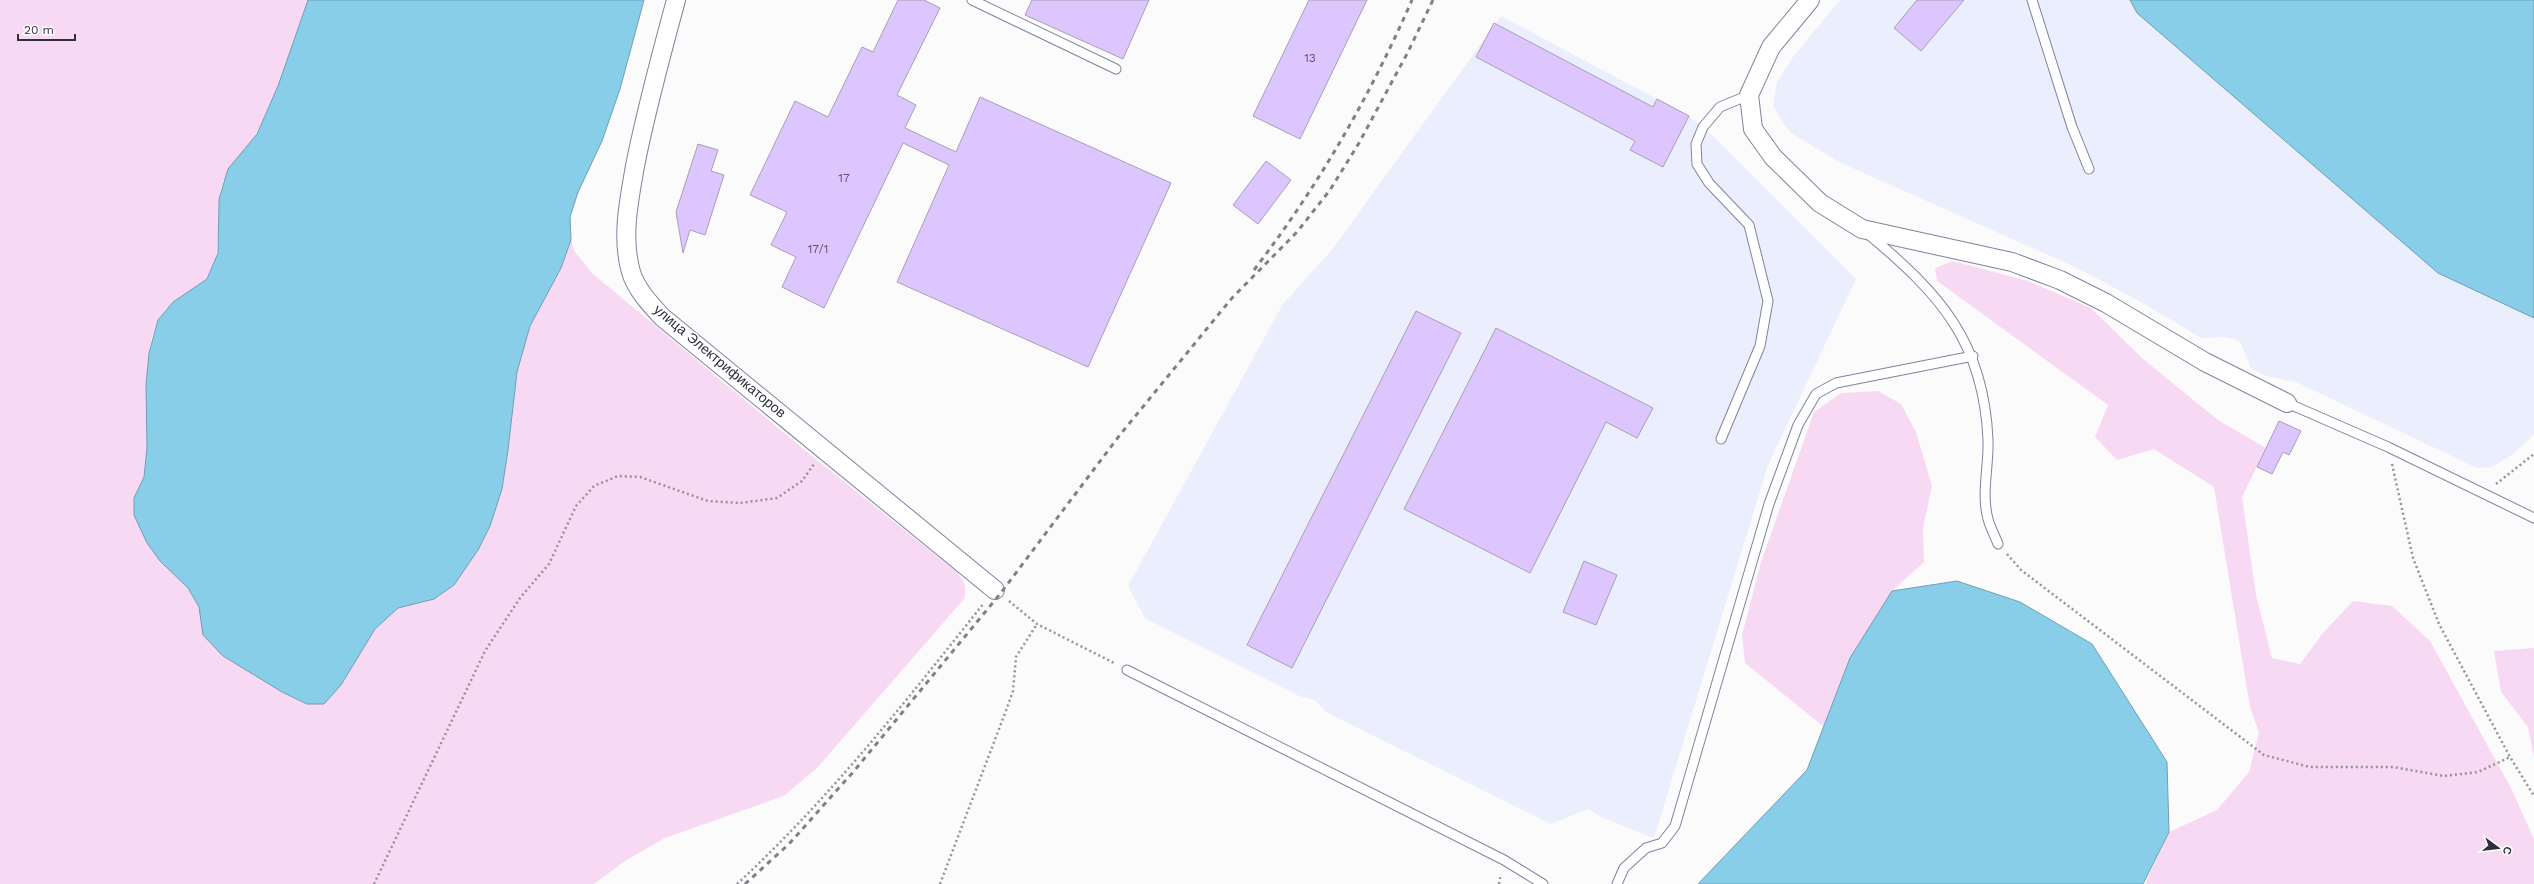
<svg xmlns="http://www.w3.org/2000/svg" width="2534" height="884" viewBox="0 0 2534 884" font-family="'Work Sans',sans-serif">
<rect width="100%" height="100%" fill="#fbfbfb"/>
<path fill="#ebeefc" d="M 1840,0 L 2130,0 L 2137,13 L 2438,273 L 2534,318 L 2534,434 L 2513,454 L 2492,467 L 2477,468 L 2296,382 L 2266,376 L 2251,368 L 2241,344 L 2235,339 L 2225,337 L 2201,338 L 2141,302 L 2073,266 L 1839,162 L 1793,134 L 1785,126 L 1773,105 L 1777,82 L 1793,57 Z
M 1501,16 L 1689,116 L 1715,138 L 1856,279 L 1768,465 L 1654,838 L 1601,817 L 1588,809 L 1551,824 L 1326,712 L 1315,700 L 1299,696 L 1145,618 L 1128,586 L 1283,304 L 1331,251 Z"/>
<path fill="#f8d9f4" d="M 0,0 L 308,0 C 293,44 280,91 257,132 C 244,158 223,166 219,199 C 215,226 224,254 207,278 C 197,293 168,298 158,321 C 135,371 157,427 144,476 C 142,484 137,491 134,498 L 160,561 L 188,588 L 199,607 L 203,635 L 223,656 L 282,692 L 307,704 L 341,685 L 375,629 L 398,608 L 434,599 L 454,585 L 478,550 L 502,488 L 508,450 L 517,372 L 530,326 L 561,268 L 571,240 L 575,252 L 593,274 L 812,456 L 957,572 C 965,582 967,587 964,599 L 817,768 L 784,796 L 665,838 L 625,861 L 594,884 L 0,884 Z
M 1953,261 L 2028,281 L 2091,308 L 2143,359 L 2218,420 L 2266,448 L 2242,497 L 2256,595 L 2272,658 L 2300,664 L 2323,633 L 2353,601 L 2392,606 L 2430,641 L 2511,788 L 2534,839 L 2534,884 L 2145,884 L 2169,832 L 2217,810 L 2249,772 L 2259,733 L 2250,707 L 2214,487 L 2154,449 L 2117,460 L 2095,437 L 2108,405 L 1937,281 L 1935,268 Z
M 1878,391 L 1901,404 L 1916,432 L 1932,486 L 1923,528 L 1924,562 L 1892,591 L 1848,663 L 1824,727 L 1745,663 L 1742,635 L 1761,562 L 1814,412 L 1841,393 Z
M 2534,648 L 2534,758 L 2528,727 L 2501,692 L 2494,651 Z"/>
<path fill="#89cee9" stroke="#6e9fb4" d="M 308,0 L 644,0 L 620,89 L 602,141 L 578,192 L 570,217 L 571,240 L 561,268 L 530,326 L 517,372 L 508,450 L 502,489 L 490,526 L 478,550 L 454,585 L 434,599 L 398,608 L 375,629 L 341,685 L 324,704 L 307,704 L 282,692 L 223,656 L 203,635 L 199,607 L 188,588 L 160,561 L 147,543 L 134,515 L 134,498 L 144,477 L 147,448 L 146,385 L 149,353 L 158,320 L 173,302 L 207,279 L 218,253 L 219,199 L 228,169 L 257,134 L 278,86 Z
M 2130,0 L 2534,0 L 2534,318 L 2438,273 L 2137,13 Z
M 1957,581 L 2020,602 L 2092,644 L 2167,762 L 2169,832 L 2143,884 L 1698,884 L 1807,770 L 1850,658 L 1892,591 Z"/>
<path fill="#dcc6fd" stroke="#a89eb7" d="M 898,0 L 924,0 L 940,8 L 897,95 L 916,105 L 905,128 L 956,152 L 980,97 L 1171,183 L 1088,367 L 897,282 L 949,165 L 903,143 L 824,308 L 782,287 L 796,257 L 771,245 L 787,212 L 750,195 L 795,101 L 828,117 L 862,47 L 873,52 Z
M 1032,0 L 1149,0 L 1123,59 L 1025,15 Z
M 1309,0 L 1367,0 L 1300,139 L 1253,116 Z
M 1917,0 L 1964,0 L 1921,51 L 1894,28 Z
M 1494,23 L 1653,107 L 1657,99 L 1689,116 L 1663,167 L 1630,150 L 1635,141 L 1476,57 Z
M 698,144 L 718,150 L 711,171 L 724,175 L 705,235 L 690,230 L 683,253 L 676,212 Z
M 1266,161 L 1291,180 L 1258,224 L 1233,205 Z
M 1416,311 L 1461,333 L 1292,668 L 1247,645 Z
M 1496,328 L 1653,408 L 1637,438 L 1606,422 L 1530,573 L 1404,509 Z
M 2279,421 L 2301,431 L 2289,455 L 2283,452 L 2272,474 L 2257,467 Z
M 1584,561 L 1617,575 L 1596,625 L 1563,612 Z"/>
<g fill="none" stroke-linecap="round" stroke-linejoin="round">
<defs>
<path id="lane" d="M 972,0 L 1116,69
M 2032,0 L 2072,127 L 2089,169
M 1868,234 C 1940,294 1984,342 1988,440 C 1989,466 1981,494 1988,519 C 1990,527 1995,536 1998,544
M 2287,403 L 2388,447 L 2534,518
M 1721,439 L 1760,346 L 1768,301 L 1749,225 L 1709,183 L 1697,164 L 1696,144 L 1703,127 L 1720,107 L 1749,95
M 1127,670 L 1504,860 L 1543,884
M 1617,884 L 1624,868 L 1646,848 L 1662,843 L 1675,826 L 1769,504 L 1798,425 L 1816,394 L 1836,383 L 1973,356"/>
<path id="street" d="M 676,0 C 661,55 646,110 635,166 C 629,201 621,237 631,272 C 636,289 650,304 662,317 L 995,590
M 1810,0 L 1771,47 L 1749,95 L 1753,129 L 1773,157 L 1820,203 L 1862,229 L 2012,262 L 2060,280 L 2106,303 L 2205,362 L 2287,403"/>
</defs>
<use href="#lane" stroke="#7f849d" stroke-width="11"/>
<use href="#street" stroke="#7f849d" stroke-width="20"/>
<path stroke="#929398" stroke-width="2.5" stroke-dasharray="2 3" stroke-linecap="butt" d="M 2392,464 L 2413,558 L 2439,624 L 2510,757 L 2534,796
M 2496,484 L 2534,454
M 2007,554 L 2021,570 L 2264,755 L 2310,767 L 2393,767 L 2444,776 L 2478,772 L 2510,757
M 1009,601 L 1037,624 L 1116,664
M 374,884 L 485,651 L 520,598 L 549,564 L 576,506 L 594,486 L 618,476 L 640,477 L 708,501 L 740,503 L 777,498 L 802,481 L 814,464
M 737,884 C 829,799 906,701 984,603
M 940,884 L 1007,708 L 1013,691 L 1016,657 L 1037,624
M 1499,884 L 1501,874"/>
<use href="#lane" stroke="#fff" stroke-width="9"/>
<use href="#street" stroke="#fff" stroke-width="18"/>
<path stroke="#808187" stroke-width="3" stroke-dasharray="5 5" stroke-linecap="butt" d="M 1254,270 C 1319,185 1369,98 1412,0
M 745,884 L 789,844 L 854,771 L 1000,594 L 1119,436 L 1232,298 L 1297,232 L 1330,190 L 1359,143 L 1408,52 L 1433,0"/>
</g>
<g text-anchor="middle" stroke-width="3" stroke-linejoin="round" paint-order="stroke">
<g font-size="12" fill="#5a566b">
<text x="1310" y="62">13</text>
<text x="844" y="182">17</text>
<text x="818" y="253">17/1</text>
</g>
<g font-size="14" fill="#2e303a" stroke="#fff">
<text transform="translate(720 361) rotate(40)" y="5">улица Электрификаторов</text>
</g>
</g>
<g transform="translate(2498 848) rotate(105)" stroke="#ffffff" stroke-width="3" paint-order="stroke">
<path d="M0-3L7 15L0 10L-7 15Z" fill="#2e303a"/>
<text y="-6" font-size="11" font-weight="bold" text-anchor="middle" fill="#2e303a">С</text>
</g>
<path d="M18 34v6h57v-6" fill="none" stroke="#2e303a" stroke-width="2"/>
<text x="24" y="34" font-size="12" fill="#2e303a" stroke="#ffffff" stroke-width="3" paint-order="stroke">20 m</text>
</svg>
